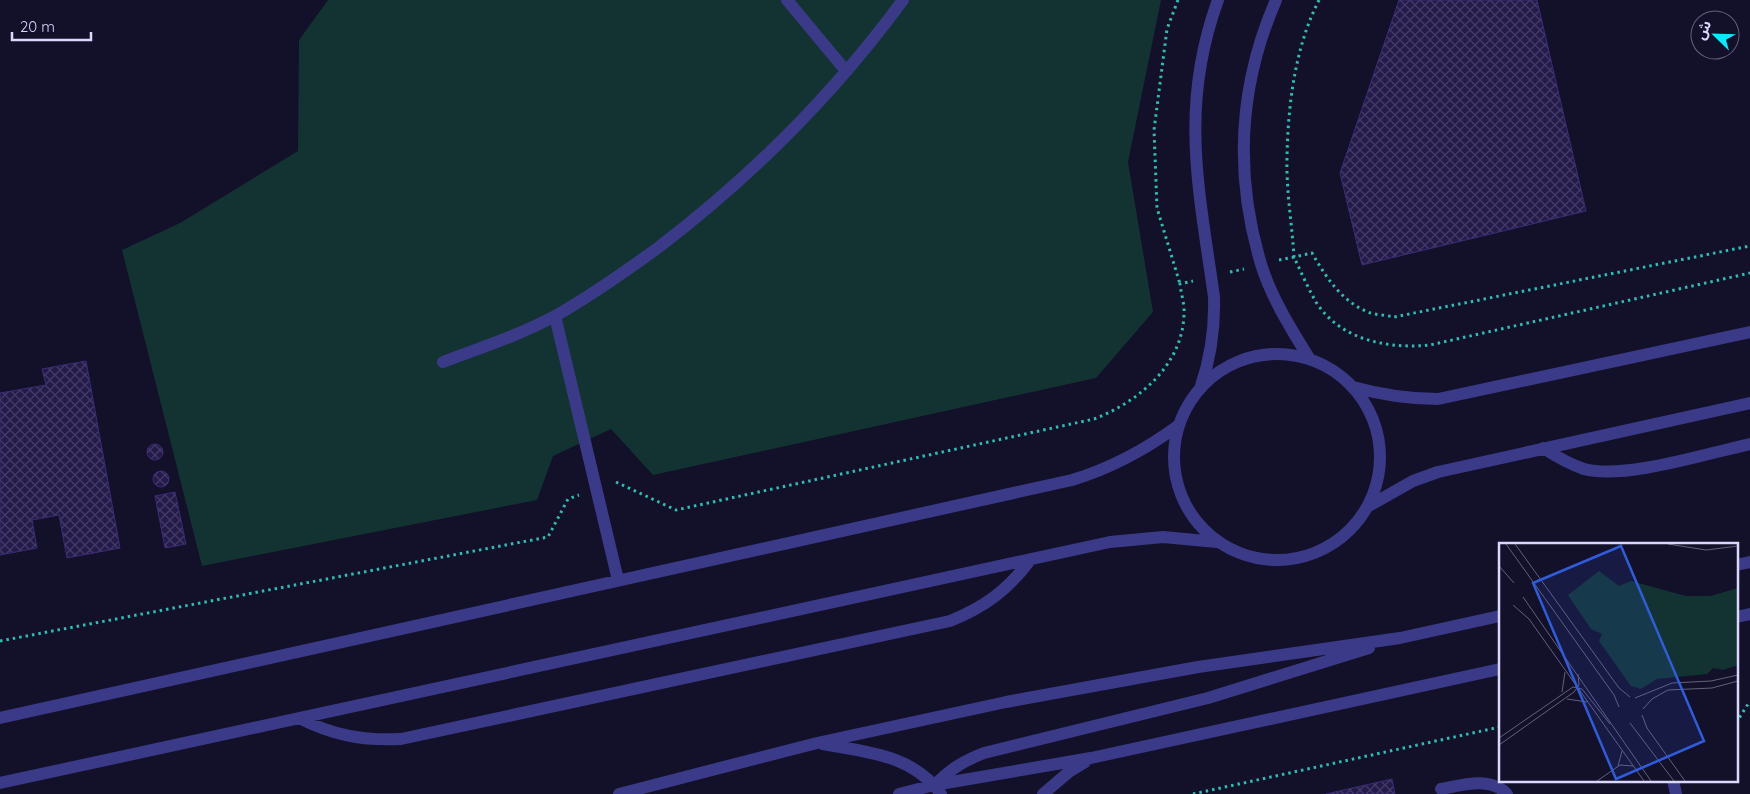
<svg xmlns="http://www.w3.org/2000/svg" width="1750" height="794" viewBox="0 0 1750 794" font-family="Quicksand,'Noto Sans Arabic',sans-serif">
<defs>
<pattern id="building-cross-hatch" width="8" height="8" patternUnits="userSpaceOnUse" patternTransform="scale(1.25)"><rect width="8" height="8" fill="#241b4b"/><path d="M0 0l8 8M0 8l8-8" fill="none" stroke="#433b66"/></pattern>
</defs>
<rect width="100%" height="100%" fill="#131029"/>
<path fill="#123332" d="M 328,0 L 1161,0 L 1128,162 L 1153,312 L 1096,378 L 653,475 L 611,429 L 553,456 L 537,500 L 202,566 L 122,250 L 180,223 L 298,151 L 299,40 Z"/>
<path fill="url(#building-cross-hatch)" stroke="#3a2d77" d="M 1399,0 L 1537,0 L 1586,211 L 1362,265 L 1340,173 Z
M 86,361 L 120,548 L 67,558 L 59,515 L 32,520 L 37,548 L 0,555 L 0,393 L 46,385 L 42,369 Z
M147 452a8 8 0 1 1 16 0a8 8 0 1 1-16 0Z
M153 479a8 8 0 1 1 16 0a8 8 0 1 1-16 0Z
M 175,492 L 186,544 L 165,548 L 155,496 Z
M 1392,779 L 1395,794 L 1326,794 Z"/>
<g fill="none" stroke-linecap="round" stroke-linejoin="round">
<path stroke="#2dbeb2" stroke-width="3" stroke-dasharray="2.5 4" stroke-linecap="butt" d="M 1178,0 L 1167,29 L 1154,130 L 1157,208 L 1180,284
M 1319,0 C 1295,47 1288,105 1287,157 C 1286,190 1292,224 1294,257 L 1312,253 C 1326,277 1341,301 1368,312 C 1375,315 1386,315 1394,317 L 1750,246
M 1279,260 L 1294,257 C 1301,272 1308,288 1316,302 C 1341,341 1389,349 1430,345 L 1750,273
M 1230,272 L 1244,269
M 616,482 L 676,510 L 1094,419 C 1138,402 1182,366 1184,315 C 1185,305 1181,294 1180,284 L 1193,281
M 0,641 L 548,537 L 568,499 L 579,495
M 1736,723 L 1750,701
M 1193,794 L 1500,727"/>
<path stroke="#3b3a89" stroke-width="12" d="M 787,0 L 846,71
M 1276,0 C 1239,85 1234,174 1261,264 C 1271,297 1291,329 1309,358
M 555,316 L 618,580
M1174 457a103 103 0 1 1 206 0a103 103 0 1 1-206 0Z
M 443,362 C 480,348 520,335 555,316 C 591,296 626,271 659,247 C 752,176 834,94 903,0
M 1201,386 C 1211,356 1215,328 1214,297 C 1199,189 1179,107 1218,0
M 1353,387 C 1382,395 1408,399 1438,399 L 1750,332
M 1543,448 C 1557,457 1569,464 1584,469 C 1624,480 1708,453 1750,444
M 1367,507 L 1413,481 L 1438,472 L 1750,403
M 1736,565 L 1750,562
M 1736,617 L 1750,614
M 0,718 L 1072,480 C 1112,468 1145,450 1179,425
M 299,718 C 332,735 363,741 401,739 L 950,621 C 985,607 1009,589 1031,559
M 823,744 C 867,752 913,755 941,794
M 1673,780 L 1676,794
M 0,783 L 1110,542 L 1163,537 L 1217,542
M 934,786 C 949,770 963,761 984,753 L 1208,698 L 1369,648
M 1441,789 C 1462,785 1490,776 1507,794
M 619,794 L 817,743 L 1006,702 L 1198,667 L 1400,638 L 1500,616
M 899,794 L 934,785 L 1091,758 L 1500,669
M 1043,794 L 1070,771 L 1085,762"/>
</g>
<g transform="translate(1499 543)">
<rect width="239" height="239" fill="#131029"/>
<path d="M 100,28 L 120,43 L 132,38 L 187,53 L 211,53 L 239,45 L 239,122 L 224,127 L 214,125 L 208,131 L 158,136 L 142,146 L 132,143 L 100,98 L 103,91 L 92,86 L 69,52 Z" fill="#123332"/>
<path fill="none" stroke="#63607f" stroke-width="1" d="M 7,1 L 115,152 L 120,164M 16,1 L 120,145 L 131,154M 169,1 L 207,7 L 239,3M 0,23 L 15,40M 24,54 L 152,238M 14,62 L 30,76 L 145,238M 63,149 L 66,129M 136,155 L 173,140 L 212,138 L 239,132M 68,156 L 88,159M 144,166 L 153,156 L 169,147 L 213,145 L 239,138M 143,172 L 148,185 L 186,238M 131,180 L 175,238M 0,195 L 74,144 L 83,146 L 111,181M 0,202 L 75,149 L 80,142 L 79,131M 119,223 L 123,208M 98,238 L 121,222 L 134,223"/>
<path fill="#305cdc" fill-opacity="0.15" stroke="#305cdc" stroke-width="2.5" d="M 122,3 L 205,198 L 117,236 L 34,40 Z"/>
<rect width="239" height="239" fill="none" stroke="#dbd8ff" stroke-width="2.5"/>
</g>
<g transform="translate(1715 35) rotate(293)"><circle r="24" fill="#131029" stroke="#63607f"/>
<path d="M0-4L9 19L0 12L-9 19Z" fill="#04ebff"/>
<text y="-8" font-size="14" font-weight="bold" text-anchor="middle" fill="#dbd8ff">ش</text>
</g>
<path d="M12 32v8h79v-8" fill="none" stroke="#dbd8ff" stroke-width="2.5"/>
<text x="20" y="32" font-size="15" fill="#dbd8ff" stroke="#131029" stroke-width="4" paint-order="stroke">20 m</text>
</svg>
